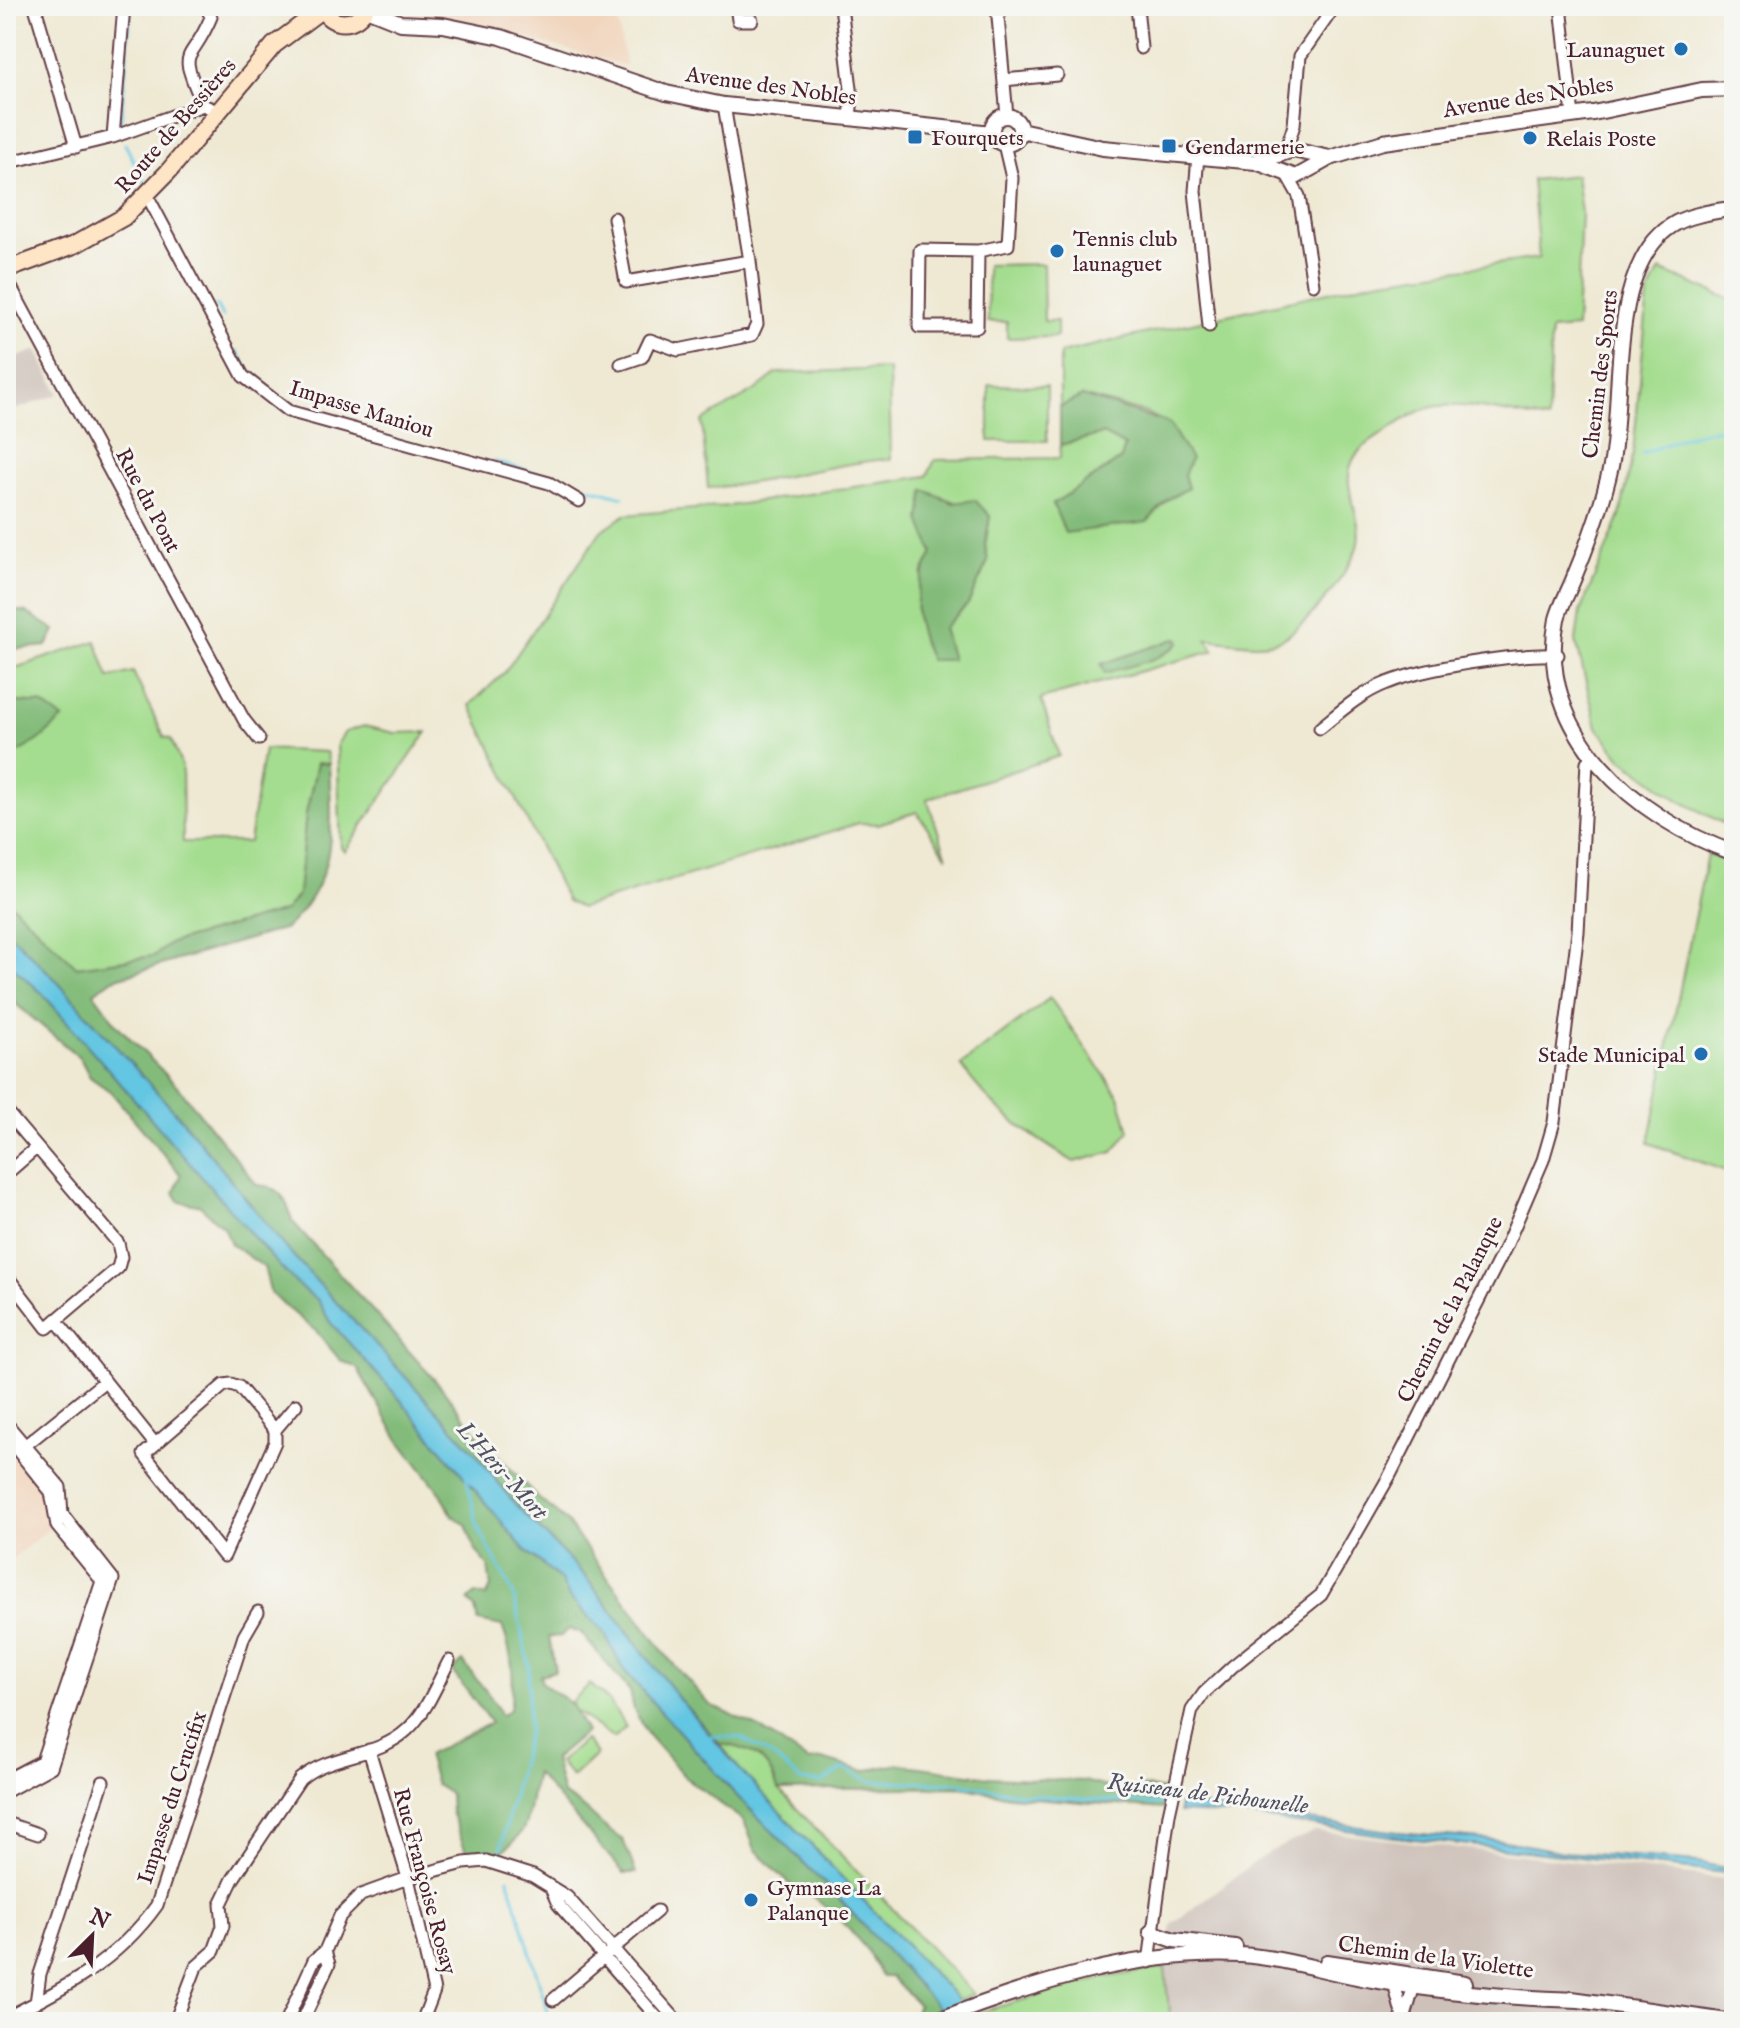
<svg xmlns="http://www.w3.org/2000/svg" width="1740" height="2028" viewBox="0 0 1740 2028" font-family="'IM FELL English',serif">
<rect width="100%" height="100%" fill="#f6f6f2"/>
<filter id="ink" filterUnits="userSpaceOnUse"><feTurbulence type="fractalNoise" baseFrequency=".0125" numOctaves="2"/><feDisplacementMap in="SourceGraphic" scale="16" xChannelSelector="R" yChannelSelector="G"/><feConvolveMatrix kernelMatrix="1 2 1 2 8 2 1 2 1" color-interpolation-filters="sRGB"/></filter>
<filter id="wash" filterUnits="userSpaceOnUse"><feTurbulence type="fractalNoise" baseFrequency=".006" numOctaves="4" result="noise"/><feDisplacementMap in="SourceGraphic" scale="32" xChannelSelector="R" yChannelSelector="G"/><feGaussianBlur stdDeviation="1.8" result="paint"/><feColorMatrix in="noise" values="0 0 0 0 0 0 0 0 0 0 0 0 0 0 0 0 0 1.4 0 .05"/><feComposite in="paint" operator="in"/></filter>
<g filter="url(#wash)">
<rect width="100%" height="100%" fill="#efe9d3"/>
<path fill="#f1d5bd" d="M 384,6 L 615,6 L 626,66 L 455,18 L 411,14 Z
M 6,1447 L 46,1496 L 47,1521 L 51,1527 L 6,1564 Z"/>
<path fill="#cec1ba" d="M 37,350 L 59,394 L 6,413 L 6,361 Z
M 1315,1831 L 1734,1880 L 1734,2022 L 1170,2022 L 1165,1972 L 1172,1924 L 1267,1853 Z"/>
<path fill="#a4dd8f" stroke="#777e5d" stroke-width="2" fill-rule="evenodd" d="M 1576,175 L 1581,213 L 1576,328 L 1551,330 L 1548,420 C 1516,415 1470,403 1439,406 C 1419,408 1402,421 1385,432 C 1372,441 1356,449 1351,465 C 1342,489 1363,517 1358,543 C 1354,569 1300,636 1274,642 C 1253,647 1229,641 1207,639 L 1214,651 L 1041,699 L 1059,756 L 927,799 L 947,857 L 917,812 L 878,824 L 859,823 L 581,908 L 567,901 L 470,705 L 505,672 L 601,531 L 625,515 L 729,506 L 927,476 L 935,460 L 1060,458 L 1060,445 L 1103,434 L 1125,445 L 1121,459 L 1054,504 L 1147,522 L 1168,499 L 1188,488 L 1169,424 L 1146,413 L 1082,396 L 1060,407 L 1060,353 L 1376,281 L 1539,258 L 1532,180 ZM 924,490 L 990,516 L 985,545 L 988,561 L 968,604 L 943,628 L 951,659 L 922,574 L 933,553 Z
M 1043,264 L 1044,321 L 1057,321 L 1057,337 L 1007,338 L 1007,322 L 988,322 L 987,265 Z
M 1660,270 L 1734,301 L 1734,829 L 1680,801 L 1621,758 L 1597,727 L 1576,641 L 1580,612 L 1620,516 L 1633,454 L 1648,295 Z
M 889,369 L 891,459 C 829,463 770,484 708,488 L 702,421 L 754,391 L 777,373 Z
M 989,385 L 1047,386 L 1047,441 L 989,441 Z
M 96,641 L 109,678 L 133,672 L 164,737 L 171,739 L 182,767 L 183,842 L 249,842 L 264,749 L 326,752 L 329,764 L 317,764 L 306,814 L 298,894 L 286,911 L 171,943 L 154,956 L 76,967 L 6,899 L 6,759 L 39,740 L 42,704 L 6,701 L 6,671 Z
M 364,726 L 395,733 L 427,732 L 345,851 L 341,848 L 337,744 L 345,732 Z
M 1707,855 L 1734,863 L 1734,1174 L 1649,1143 Z
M 1050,998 L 1119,1096 L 1129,1131 L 1113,1152 L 1074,1162 C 1028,1134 991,1110 961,1065 Z
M 590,1684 L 609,1701 L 626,1727 L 614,1738 L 575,1711 L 571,1702 Z
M 585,1740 L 597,1754 L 572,1777 L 559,1762 Z
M 720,1744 C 751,1747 769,1759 779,1790 L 974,1994 L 958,2000 L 742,1772 Z
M 1165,1968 L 1170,2022 L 975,2022 L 968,2015 L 1107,1977 Z"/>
<path fill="#83bc7a" stroke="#666e52" stroke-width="2" d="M 1082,396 L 1169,423 L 1191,459 L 1184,475 L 1188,488 L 1168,499 L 1147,522 L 1065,533 L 1053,504 L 1121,459 L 1125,446 L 1103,434 L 1060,445 L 1060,407 Z
M 924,490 L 953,503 L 975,500 L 990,516 L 985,545 L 988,561 L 968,604 L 943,628 L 952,660 L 930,660 C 911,618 912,593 933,553 L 920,520 Z
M 6,609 L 26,612 L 55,630 L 47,646 L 6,650 Z
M 1178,638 L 1180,642 C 1163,661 1128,666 1105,673 L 1101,664 Z
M 6,701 L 42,704 L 63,719 L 39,740 L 6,759 Z
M 317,763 L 329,764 C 332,831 338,878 286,928 L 113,979 L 94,993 L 117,1025 L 179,1088 L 257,1185 C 281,1186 287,1200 292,1221 L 441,1387 L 475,1431 L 538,1498 L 566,1521 L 669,1659 L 710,1705 L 758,1727 L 808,1761 L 822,1759 L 863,1771 L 899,1764 L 990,1777 L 1084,1781 L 1122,1791 L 1145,1787 L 1165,1790 L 1163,1809 L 1010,1796 L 961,1787 L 778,1790 C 769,1758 751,1747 720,1744 L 680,1700 L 584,1575 L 515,1504 L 472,1449 L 286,1248 L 182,1120 L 53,977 L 6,930 L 6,899 L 77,967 L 154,956 L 171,943 L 285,911 L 298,894 L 306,814 Z
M 6,961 L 42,993 L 272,1258 L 302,1289 L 317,1299 L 330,1322 L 398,1397 L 523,1548 L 561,1580 L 570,1598 L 605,1633 L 622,1668 L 734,1793 L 833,1892 L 939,2008 L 910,2022 L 918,2005 L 891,1977 L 882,1977 L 868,1951 L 841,1920 L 812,1896 L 790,1885 L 755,1849 L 744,1821 L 686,1778 L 648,1735 L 634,1710 L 630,1691 L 581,1633 L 569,1629 L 561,1636 L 549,1637 L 555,1671 L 540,1675 L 542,1683 L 570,1703 L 586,1732 L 554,1759 L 563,1795 C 591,1808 598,1826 623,1840 L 636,1873 L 624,1873 L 536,1773 C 526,1812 535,1830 497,1855 L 466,1851 L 451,1812 L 450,1794 L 436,1785 L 427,1755 L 491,1723 L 452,1671 L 463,1661 C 476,1681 492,1694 501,1716 L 510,1709 C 515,1679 513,1655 502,1626 L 478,1621 L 475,1609 L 468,1600 L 476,1594 L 486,1597 L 491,1587 L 488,1566 L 475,1549 L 466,1525 L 452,1515 L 442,1495 L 399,1440 L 357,1368 L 340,1360 L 317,1332 L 271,1294 L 264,1267 L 231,1244 L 225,1229 L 199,1205 L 180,1202 L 174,1193 L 181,1175 L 111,1092 L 90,1077 L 80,1058 L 16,1004 L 10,993 L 12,983 L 6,974 Z"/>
<path fill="#64c6e2" stroke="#577286" stroke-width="2" d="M 6,930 L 53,977 L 182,1120 L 286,1248 L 472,1449 L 515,1504 L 584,1575 L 680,1700 L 742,1772 L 958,2000 L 939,2008 L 833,1892 L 734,1793 L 622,1668 L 605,1633 L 570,1598 L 561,1580 L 523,1548 L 398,1397 L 330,1322 L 317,1299 L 302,1289 L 272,1258 L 42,993 L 6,961 Z
M 1179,1803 L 1397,1832 L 1505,1841 L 1563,1852 L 1697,1862 L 1734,1870 L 1734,1874 L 1397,1837 L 1240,1815 L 1179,1812 Z"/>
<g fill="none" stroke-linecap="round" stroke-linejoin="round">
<path stroke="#64c6e2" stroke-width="3" d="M 120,129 L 131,6
M 125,144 L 147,186
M 216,305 L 222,317
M 237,351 L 253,377
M 282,400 L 300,409
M 1642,454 L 1684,437 L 1734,424
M 495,462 L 623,497
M 466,1476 L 478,1528 L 513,1593 L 529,1665 L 528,1732 L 501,1848
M 710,1736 L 742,1738 L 774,1757 L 802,1781 L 822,1782 L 844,1768 L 869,1781 L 957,1783 L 1029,1795 L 1167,1805
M 508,1878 L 551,2022"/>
<path stroke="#64c6e2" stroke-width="18" d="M 931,1986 L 967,2022"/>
</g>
</g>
<g filter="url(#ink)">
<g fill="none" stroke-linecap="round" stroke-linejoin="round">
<defs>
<path id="minor" d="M 206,6 L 211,17 C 190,68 176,43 203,105 L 217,111
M 736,6 L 738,20 L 752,20
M 841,6 L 852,97 L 850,118
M 997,6 L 1007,116
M 1137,6 L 1141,48
M 1561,6 L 1573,116
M 35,7 L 76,147
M 1004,80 L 1057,75
M 113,137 L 124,6
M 1285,153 L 1294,125 L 1300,56 L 1335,6
M 1198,156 L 1195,191 L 1209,326
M 6,163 L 113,137 L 203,105
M 1287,175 L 1299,196 L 1313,284
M 147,195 L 243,376 L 288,411 L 549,483 L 579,501
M 614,218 L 626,282 L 750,261 L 724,105
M 978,251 L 977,327 L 919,327 L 920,250 L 978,251 L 1008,245 L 1012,178 L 1004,144
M 6,278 L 244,720 L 259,739
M 621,364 L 642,357 L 650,340 L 678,350 L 752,335 L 757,324 L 750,261
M 1320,728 C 1341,711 1361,693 1387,683 C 1424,668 1518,653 1558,655
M 6,1111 L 118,1243 L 121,1257 L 118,1268 L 47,1328 L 6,1275
M 6,1174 L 36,1148
M 56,1320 L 155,1444
M 231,1384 L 239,1387 L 275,1430 L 275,1442 L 224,1556 L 144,1454 L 224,1385 Z
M 6,1423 L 60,1487 L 62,1514 L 113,1579 L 51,1767 L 7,1791
M 275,1430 L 296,1405
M 6,1436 L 51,1492 L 57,1526 L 102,1581 L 42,1761 L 6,1780
M 22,1448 L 105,1381
M 369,1750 L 408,1878 L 434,1991 L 422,2022
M 6,1823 L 38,1834
M 551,1888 L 558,1904 L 661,2022
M 1149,1962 L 1169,1814 L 1192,1710 L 1204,1693 L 1233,1666 L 1321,1595 L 1390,1475 L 1506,1246 L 1543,1160 L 1554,1122 L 1578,932 L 1587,762
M 1402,1978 L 1396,1991 L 1404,2022
M 553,2000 L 657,1911
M 36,2003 L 40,1974 L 103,1782
M 6,2018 C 66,1988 117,1961 157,1905 L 244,1636 L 258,1612
M 1404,2020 L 1415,1982
M 175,2022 L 196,1967 L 214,1951 L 223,1926 L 221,1904 L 233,1879 L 300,1779 C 330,1753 377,1758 407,1730 C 426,1713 437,1684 449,1661
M 286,2022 L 314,1960 L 325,1951 L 340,1916 L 361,1895 L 408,1878 L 464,1863 L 486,1861 L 533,1876 L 567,1897 L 678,2022
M 302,2022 L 329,1964 L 325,1951"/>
<path id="tertiary" d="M 366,9 L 401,23 L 443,25 L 501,37 L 666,93 L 724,105 L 992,133
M992 130a14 14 0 1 1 28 0a14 14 0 1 1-28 0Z
M 1020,130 L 1103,148 L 1256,162 L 1296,177 L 1330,158 L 1383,142 L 1593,113 L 1702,90 L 1734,89
M 1256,162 L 1293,150 L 1330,158
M 1734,208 C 1714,212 1693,214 1676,223 C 1606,262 1625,398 1611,466 C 1603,503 1590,539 1575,575 C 1570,589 1561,604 1557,619 C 1534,732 1637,819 1734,853
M 1151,1932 L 1174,1940 L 1235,1947
M 1327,1962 L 1465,1983
M 1572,1999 L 1734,2022
M 933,2022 C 1031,1984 1134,1950 1241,1955 C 1286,1958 1329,1973 1373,1980 C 1441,1992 1510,1998 1579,2000"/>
<path id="secondary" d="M 320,6 C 331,28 356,28 367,6
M 6,270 L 74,245 L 124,217 L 168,172 L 274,45 L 321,10"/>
</defs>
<use href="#minor" stroke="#633d44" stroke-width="15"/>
<use href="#tertiary" stroke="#633d44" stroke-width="18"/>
<use href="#secondary" stroke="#633d44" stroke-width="20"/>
<use href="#minor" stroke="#fff" stroke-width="11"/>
<use href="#tertiary" stroke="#fff" stroke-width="14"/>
<use href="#secondary" stroke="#fde5c5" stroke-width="16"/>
</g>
</g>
<g fill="#1f6fb2" stroke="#f6f6f2" stroke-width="3">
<circle cx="1681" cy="49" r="8"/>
<rect x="907" y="129" width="16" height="16" rx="4"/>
<circle cx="1530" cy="138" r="8"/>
<rect x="1161" y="138" width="16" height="16" rx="4"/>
<circle cx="1057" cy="251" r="8"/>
<circle cx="1701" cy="1054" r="8"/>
<circle cx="751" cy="1900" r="8"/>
</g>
<g text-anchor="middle" stroke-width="6" stroke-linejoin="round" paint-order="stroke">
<g font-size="22" fill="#4a1f2b" stroke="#f6f6f2" text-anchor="start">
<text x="1665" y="57" text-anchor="end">Launaguet</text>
<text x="931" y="145">Fourquets</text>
<text x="1546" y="146">Relais Poste</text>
<text x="1185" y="154">Gendarmerie</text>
<text x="1073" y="246">Tennis club<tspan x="1073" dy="25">launaguet</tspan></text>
<text x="1685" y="1062" text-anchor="end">Stade Municipal</text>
<text x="767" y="1895">Gymnase La<tspan x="767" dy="25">Palanque</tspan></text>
</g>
<g font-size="22" fill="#4a1f2b" stroke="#f6f6f2">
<text transform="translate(771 85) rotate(8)" y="8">Avenue des Nobles</text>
<text transform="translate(1528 96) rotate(-9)" y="8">Avenue des Nobles</text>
<text transform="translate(175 125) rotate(-49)" y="8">Route de Bessières</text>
<text transform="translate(1599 374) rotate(-83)" y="8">Chemin des Sports</text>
<text transform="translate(362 408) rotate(17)" y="8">Impasse Maniou</text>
<text transform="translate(149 500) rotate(62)" y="8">Rue du Pont</text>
<text transform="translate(1449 1309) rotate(-63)" y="8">Chemin de la Palanque</text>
<text transform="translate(171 1797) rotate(-72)" y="8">Impasse du Crucifix</text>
<text transform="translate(426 1881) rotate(75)" y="8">Rue Françoise Rosay</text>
<text transform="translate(1436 1956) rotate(8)" y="8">Chemin de la Violette</text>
</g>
<g font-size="24" font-style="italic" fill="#525162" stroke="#f6f6f2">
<text transform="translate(503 1470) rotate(48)" y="8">L'Hers-Mort</text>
<text transform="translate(1208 1793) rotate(7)" y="8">Ruisseau de Pichounelle</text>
</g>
</g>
<rect width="1740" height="2028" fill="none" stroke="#f6f6f2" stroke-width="32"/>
<g transform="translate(92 1936) rotate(24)" stroke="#f6f6f2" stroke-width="6" paint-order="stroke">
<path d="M0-6L14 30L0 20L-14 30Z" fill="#4a1f2b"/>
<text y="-12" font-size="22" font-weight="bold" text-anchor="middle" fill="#4a1f2b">N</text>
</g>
</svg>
